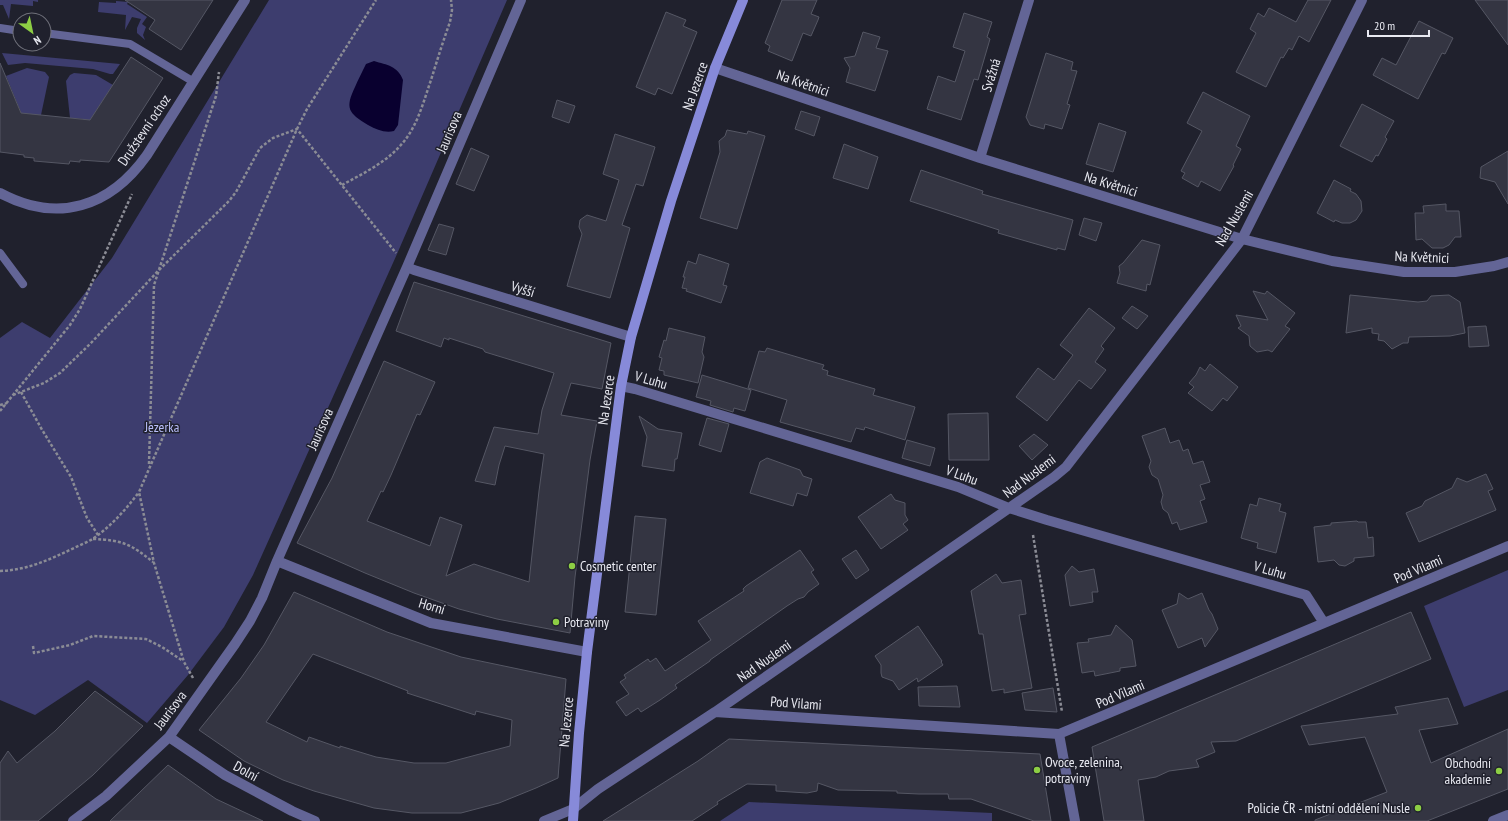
<svg xmlns="http://www.w3.org/2000/svg" width="1508" height="821" viewBox="0 0 1508 821" font-family="'PT Sans Narrow',sans-serif">
<rect width="100%" height="100%" fill="#20212d"/>
<path fill="#3d3d6e" d="M 0,0 L 38,0 L 38,2 L 33,1 L 33,6 L 11,4 L 9,19 L 3,5 L 0,5 Z
M 269,0 L 507,0 L 397,254 L 253,575 L 224,627 L 188,675 L 147,723 L 88,680 L 35,715 L 0,700 L 0,338 L 22,322 L 50,338 L 112,258 Z
M 116,1 L 128,2 L 127,4 L 147,17 L 142,24 L 146,27 L 143,35 L 145,40 L 137,33 L 137,28 L 141,19 L 132,17 L 125,30 L 126,15 L 98,12 L 99,2 L 116,3 Z
M 2,53 L 120,64 L 113,74 L 110,74 L 93,69 L 25,63 L 8,65 Z
M 27,68 L 45,72 L 49,77 L 41,115 L 22,115 L 6,76 Z
M 74,73 L 96,75 L 113,85 L 89,122 L 83,121 L 83,119 L 70,118 L 66,81 L 70,75 Z
M 1508,570 L 1508,690 L 1464,707 L 1424,606 Z
M 749,802 L 992,813 L 992,821 L 720,821 Z"/>
<path fill="#09002f" d="M 374,61 C 387,65 398,66 403,80 L 398,125 L 394,131 C 385,133 377,130 368,125 C 348,113 345,108 355,87 C 358,80 362,72 366,64 Z"/>
<path fill="#343542" stroke="#555764" fill-rule="evenodd" d="M 125,0 L 213,0 L 181,50 L 149,29 L 155,20 Z
M 782,0 L 817,0 L 811,14 L 819,17 L 818,20 L 811,36 L 803,33 L 792,61 L 768,51 L 770,46 L 765,43 Z
M 1308,0 L 1331,0 L 1309,42 L 1299,36 L 1292,50 L 1289,48 L 1283,58 L 1281,57 L 1266,87 L 1236,72 L 1256,33 L 1250,29 L 1258,13 L 1264,17 L 1269,8 L 1296,22 Z
M 1475,0 L 1508,0 L 1508,45 Z
M 666,12 L 686,20 L 683,26 L 697,32 L 672,94 L 658,88 L 655,95 L 636,87 Z
M 964,13 L 992,22 L 987,37 L 990,39 L 978,80 L 974,79 L 961,120 L 927,109 L 938,76 L 955,82 L 965,51 L 953,47 Z
M 1419,21 L 1453,38 L 1445,54 L 1442,53 L 1418,99 L 1373,75 L 1382,58 L 1396,65 Z
M 863,32 L 880,37 L 876,48 L 888,51 L 875,91 L 846,82 L 850,68 L 844,58 L 855,56 Z
M 1046,53 L 1073,62 L 1071,70 L 1077,71 L 1067,104 L 1070,105 L 1062,129 L 1045,124 L 1044,129 L 1030,125 L 1026,117 Z
M 131,57 L 163,78 L 109,162 L 80,160 L 80,162 L 70,161 L 69,164 L 34,161 L 34,158 L 24,157 L 24,155 L 0,152 L 0,63 L 21,113 L 90,120 Z
M 1203,92 L 1250,116 L 1236,146 L 1241,149 L 1233,165 L 1234,166 L 1220,191 L 1201,181 L 1198,187 L 1182,178 L 1185,173 L 1181,171 L 1202,131 L 1187,123 Z
M 557,100 L 575,106 L 569,123 L 552,117 Z
M 1362,104 L 1394,121 L 1385,137 L 1387,139 L 1378,156 L 1376,155 L 1372,162 L 1340,146 Z
M 801,111 L 820,117 L 814,136 L 795,129 Z
M 1099,123 L 1126,132 L 1113,172 L 1086,164 Z
M 727,130 L 747,134 L 748,131 L 765,136 L 737,229 L 700,218 L 720,152 L 719,141 L 725,136 Z
M 615,134 L 655,147 L 643,186 L 636,184 L 622,225 L 630,228 L 610,298 L 567,286 L 582,234 L 579,227 L 580,220 L 587,215 L 606,221 L 619,180 L 603,174 Z
M 844,144 L 878,157 L 868,189 L 833,178 Z
M 471,148 L 489,156 L 474,191 L 456,184 Z
M 1508,151 L 1508,204 L 1495,182 L 1480,178 L 1481,167 Z
M 921,170 L 983,191 L 982,194 L 1073,220 L 1065,250 L 1057,248 L 1057,250 L 998,233 L 999,230 L 910,201 Z
M 1334,180 L 1351,189 L 1350,191 L 1356,194 L 1361,201 L 1362,211 L 1356,220 L 1350,223 L 1342,223 L 1335,220 L 1334,222 L 1317,213 Z
M 1446,204 L 1446,211 L 1459,211 L 1461,237 L 1455,237 L 1449,245 L 1443,248 L 1432,248 L 1422,239 L 1416,240 L 1415,213 L 1424,213 L 1423,206 Z
M 1084,218 L 1102,223 L 1096,241 L 1079,235 Z
M 439,224 L 454,228 L 446,255 L 428,250 Z
M 1142,240 L 1160,245 L 1150,285 L 1147,284 L 1146,291 L 1117,283 L 1120,273 L 1119,266 L 1123,263 Z
M 699,254 L 729,264 L 723,285 L 727,286 L 721,303 L 686,291 L 687,289 L 682,288 L 685,277 L 683,277 L 688,261 L 696,264 Z
M 414,282 L 611,343 L 602,389 L 571,383 L 561,415 L 597,421 L 590,460 L 575,577 L 570,633 L 497,619 L 459,609 L 414,593 L 365,573 L 297,543 L 332,478 L 384,361 L 435,382 L 420,415 L 417,414 L 391,475 L 383,492 L 381,491 L 367,521 L 430,546 L 440,517 L 462,525 L 446,576 L 474,564 L 529,582 L 539,491 L 544,454 L 505,446 L 499,465 L 495,485 L 475,481 L 494,427 L 538,434 L 542,410 L 554,373 L 485,352 L 483,349 L 449,338 L 449,340 L 444,338 L 441,347 L 396,331 Z
M 1253,291 L 1265,294 L 1267,291 L 1295,313 L 1285,326 L 1290,329 L 1272,352 L 1268,350 L 1257,352 L 1250,346 L 1249,336 L 1238,328 L 1241,326 L 1236,315 L 1268,320 Z
M 1350,295 L 1418,302 L 1427,301 L 1431,296 L 1449,295 L 1460,302 L 1465,333 L 1450,336 L 1409,337 L 1408,343 L 1403,343 L 1392,349 L 1384,341 L 1378,340 L 1379,334 L 1372,333 L 1372,328 L 1346,333 Z
M 1132,306 L 1148,316 L 1137,329 L 1122,318 Z
M 1089,308 L 1115,328 L 1101,346 L 1104,349 L 1095,362 L 1106,370 L 1091,389 L 1079,380 L 1047,421 L 1016,397 L 1038,368 L 1054,380 L 1073,355 L 1060,345 Z
M 1486,326 L 1489,346 L 1469,347 L 1468,327 Z
M 669,328 L 705,337 L 702,352 L 704,357 L 698,383 L 664,375 L 664,371 L 659,370 L 662,358 L 659,357 L 664,340 L 666,341 Z
M 767,348 L 824,365 L 822,369 L 828,371 L 827,375 L 875,389 L 873,395 L 915,407 L 905,440 L 865,427 L 864,430 L 856,428 L 851,442 L 780,422 L 787,400 L 748,388 L 759,351 L 765,352 Z
M 1210,364 L 1238,387 L 1227,401 L 1223,398 L 1212,411 L 1188,393 L 1194,387 L 1189,383 L 1196,375 L 1200,367 L 1205,371 Z
M 702,375 L 751,390 L 745,411 L 734,408 L 733,412 L 710,405 L 711,401 L 696,397 Z
M 988,413 L 989,460 L 949,460 L 948,414 Z
M 639,416 L 658,429 L 682,433 L 677,459 L 675,459 L 674,471 L 642,466 L 647,437 Z
M 707,418 L 729,424 L 721,452 L 699,445 Z
M 1165,428 L 1170,443 L 1179,440 L 1183,451 L 1188,449 L 1193,464 L 1203,461 L 1210,482 L 1200,485 L 1205,499 L 1200,501 L 1207,522 L 1180,530 L 1177,522 L 1172,524 L 1168,513 L 1163,509 L 1161,502 L 1163,495 L 1158,479 L 1152,475 L 1149,467 L 1151,461 L 1142,436 Z
M 1034,434 L 1048,445 L 1032,460 L 1019,446 Z
M 907,440 L 935,448 L 930,466 L 902,458 Z
M 767,458 L 800,470 L 803,476 L 812,479 L 807,496 L 797,493 L 793,506 L 750,493 L 760,462 Z
M 1486,474 L 1493,489 L 1488,491 L 1496,510 L 1419,542 L 1406,513 L 1422,506 L 1425,501 L 1452,488 L 1457,478 L 1467,482 Z
M 891,494 L 895,500 L 905,503 L 905,515 L 908,520 L 903,524 L 908,530 L 881,549 L 858,517 Z
M 1259,498 L 1281,504 L 1279,511 L 1286,513 L 1276,553 L 1257,548 L 1258,543 L 1241,538 L 1250,504 L 1257,506 Z
M 635,516 L 666,519 L 656,615 L 625,612 Z
M 1357,521 L 1358,522 L 1366,522 L 1368,538 L 1373,537 L 1374,556 L 1354,558 L 1354,561 L 1345,566 L 1339,565 L 1334,560 L 1318,562 L 1314,527 L 1331,525 L 1331,523 Z
M 800,550 L 814,570 L 811,572 L 819,584 L 808,592 L 804,597 L 798,599 L 787,606 L 710,660 L 710,661 L 675,685 L 677,688 L 660,700 L 641,712 L 638,708 L 626,716 L 616,702 L 629,694 L 620,682 L 626,678 L 624,675 L 648,659 L 650,662 L 656,658 L 665,671 L 711,640 L 698,621 L 744,591 L 743,589 L 746,586 Z
M 856,550 L 869,570 L 856,579 L 842,559 Z
M 1072,566 L 1079,572 L 1094,569 L 1098,592 L 1092,592 L 1093,602 L 1070,606 L 1065,575 Z
M 996,574 L 1002,583 L 1021,580 L 1026,614 L 1019,615 L 1032,688 L 1004,693 L 1004,689 L 992,691 L 983,634 L 979,634 L 971,591 Z
M 294,592 L 387,632 L 461,657 L 566,679 L 558,778 L 536,788 L 499,803 L 461,813 L 412,813 L 374,808 L 314,791 L 283,780 L 244,761 L 199,730 L 241,678 L 264,645 ZM 313,654 L 408,691 L 407,693 L 475,715 L 476,711 L 512,720 L 510,746 L 446,763 L 414,763 L 376,757 L 340,746 L 340,748 L 309,737 L 307,742 L 266,722 Z
M 1179,593 L 1188,599 L 1202,593 L 1209,610 L 1212,614 L 1218,629 L 1205,647 L 1202,638 L 1178,648 L 1162,610 L 1177,604 Z
M 1411,612 L 1431,659 L 1236,741 L 1211,742 L 1215,752 L 1196,760 L 1199,767 L 1169,771 L 1156,777 L 1138,780 L 1144,821 L 1104,821 L 1092,747 Z
M 1116,625 L 1132,640 L 1136,666 L 1120,668 L 1120,671 L 1095,676 L 1094,671 L 1082,673 L 1077,643 L 1089,642 L 1088,639 L 1111,635 Z
M 918,626 L 942,661 L 941,662 L 943,665 L 918,682 L 917,678 L 899,690 L 893,681 L 882,677 L 881,673 L 881,665 L 875,656 Z
M 957,686 L 960,707 L 919,706 L 918,687 Z
M 1053,688 L 1057,712 L 1025,710 L 1022,693 Z
M 95,691 L 143,726 L 93,775 L 38,821 L 0,821 L 0,763 L 8,751 L 17,763 L 55,731 Z
M 1448,698 L 1458,724 L 1419,730 L 1431,763 L 1508,729 L 1508,789 L 1427,821 L 1315,821 L 1315,820 L 1387,792 L 1365,737 L 1309,745 L 1301,726 L 1398,714 L 1395,707 Z
M 729,739 L 1040,754 L 1051,821 L 1034,821 L 971,799 L 949,799 L 948,794 L 919,794 L 897,793 L 897,791 L 838,790 L 818,783 L 817,791 L 807,793 L 776,791 L 776,785 L 747,784 L 717,802 L 718,804 L 692,821 L 603,821 L 698,761 Z
M 168,765 L 216,799 L 263,821 L 110,821 Z"/>
<g fill="none" stroke-linecap="round" stroke-linejoin="round">
<path stroke="#8b8c95" stroke-width="2.5" stroke-dasharray="3 2" stroke-linecap="butt" d="M 342,185 C 362,174 385,163 400,146 C 417,128 423,103 431,80 C 437,61 443,41 450,22 L 452,10 L 451,0
M 21,392 L 41,428 L 71,477 L 87,518 L 98,535
M 13,395 L 44,383 L 60,373 L 91,343 L 158,271 L 229,201 L 236,192 L 260,148 L 273,138 L 297,129 L 396,253
M 0,405 L 7,403
M 0,411 L 70,325 L 80,309 L 132,194
M 149,464 L 154,285 L 216,96 L 219,72
M 1033,535 L 1062,712
M 93,539 C 122,540 131,544 153,562
M 0,571 C 27,570 49,560 74,548 C 82,544 91,541 98,535 C 114,523 127,508 139,492
M 33,646 L 34,653 L 70,645 L 93,636 L 146,639 L 162,647 L 183,661
M 193,678 L 184,662 L 154,563 L 139,492 L 297,129 L 307,109 L 376,0"/>
<path stroke="#636596" stroke-width="8" d="M 0,28 L 20,31
M 44,33 L 130,44 L 194,82
M 0,253 L 23,284"/>
<path stroke="#636596" stroke-width="10" d="M 715,68 L 980,158 L 1242,239 L 1332,261 L 1404,272 L 1455,272 L 1494,266 L 1508,262
M 980,158 L 1029,0
M 0,193 C 58,224 110,207 147,155 L 245,0
M 407,267 L 414,270 L 631,337
M 621,386 L 635,389 L 958,487 L 1009,508 L 1047,520 L 1306,595 L 1324,623
M 277,561 L 431,623 L 587,652
M 715,712 L 1059,734 L 1508,546
M 1059,734 L 1075,821
M 169,737 L 225,775 L 292,811 L 315,821
M 73,821 L 106,796 L 169,737 L 235,644 L 250,621 L 262,598 L 277,561 L 407,267 L 521,0
M 544,821 L 573,809 L 598,789 L 715,712 L 1054,477 L 1066,467 L 1242,239 L 1362,0
M 1493,821 L 1508,815"/>
<path stroke="#878ad9" stroke-width="10" d="M 573,821 L 579,733 L 587,652 L 621,386 L 631,337 L 671,201 L 715,68 L 743,0"/>
</g>
<g fill="#8dce44" stroke="#20212d" stroke-width="1.5">
<circle cx="572" cy="566" r="4"/>
<circle cx="556" cy="622" r="4"/>
<circle cx="1037" cy="770" r="4"/>
<circle cx="1499" cy="771" r="4"/>
<circle cx="1418" cy="808" r="4"/>
</g>
<g text-anchor="middle" stroke-width="3" stroke-linejoin="round" paint-order="stroke">
<g font-size="14" fill="#e8e9f1" stroke="#20212d">
<text transform="translate(991 75) rotate(-73)" y="5">Svážná</text>
<text transform="translate(803 83) rotate(19)" y="5">Na Květnici</text>
<text transform="translate(695 86) rotate(-71)" y="5">Na Jezerce</text>
<text transform="translate(144 130) rotate(-56)" y="5">Družstevní ochoz</text>
<text transform="translate(449 132) rotate(-67)" y="5">Jaurisova</text>
<text transform="translate(1111 184) rotate(17)" y="5">Na Květnici</text>
<text transform="translate(1234 218) rotate(-60)" y="5">Nad Nuslemi</text>
<text transform="translate(1422 257) rotate(2)" y="5">Na Květnici</text>
<text transform="translate(523 289) rotate(17)" y="5">Vyšší</text>
<text transform="translate(651 380) rotate(16)" y="5">V Luhu</text>
<text transform="translate(606 400) rotate(-82)" y="5">Na Jezerce</text>
<text transform="translate(320 429) rotate(-66)" y="5">Jaurisova</text>
<text transform="translate(962 475) rotate(20)" y="5">V Luhu</text>
<text transform="translate(1029 476) rotate(-37)" y="5">Nad Nuslemi</text>
<text transform="translate(1418 569) rotate(-23)" y="5">Pod Vilami</text>
<text transform="translate(1270 570) rotate(16)" y="5">V Luhu</text>
<text transform="translate(432 606) rotate(17)" y="5">Horní</text>
<text transform="translate(764 661) rotate(-35)" y="5">Nad Nuslemi</text>
<text transform="translate(1120 694) rotate(-23)" y="5">Pod Vilami</text>
<text transform="translate(796 703) rotate(4)" y="5">Pod Vilami</text>
<text transform="translate(170 710) rotate(-53)" y="5">Jaurisova</text>
<text transform="translate(566 722) rotate(-85)" y="5">Na Jezerce</text>
<text transform="translate(246 771) rotate(29)" y="5">Dolní</text>
</g>
<g font-size="14" fill="#b9befa" stroke="#20212d">
<text x="162" y="432">Jezerka</text>
</g>
<g font-size="14" fill="#e8e9f1" stroke="#20212d" text-anchor="start">
<text x="580" y="571">Cosmetic center</text>
<text x="564" y="627">Potraviny</text>
<text x="1045" y="767">Ovoce, zelenina,<tspan x="1045" dy="16">potraviny</tspan></text>
<text x="1491" y="768" text-anchor="end">Obchodní<tspan x="1491" dy="16">akademie</tspan></text>
<text x="1410" y="813" text-anchor="end">Policie ČR - místní oddělení Nusle</text>
</g>
</g>
<g transform="translate(32 32) rotate(147)"><circle r="19" fill="#20212d" stroke="#70717b"/>
<path d="M0-3L7 15L0 10L-7 15Z" fill="#8dce44"/>
<text y="-6" font-size="11" font-weight="bold" text-anchor="middle" fill="#e8e9f1">N</text>
</g>
<path d="M1368 30v6h61v-6" fill="none" stroke="#e8e9f1" stroke-width="2"/>
<text x="1374" y="30" font-size="12" fill="#e8e9f1" stroke="#20212d" stroke-width="3" paint-order="stroke">20 m</text>
</svg>
